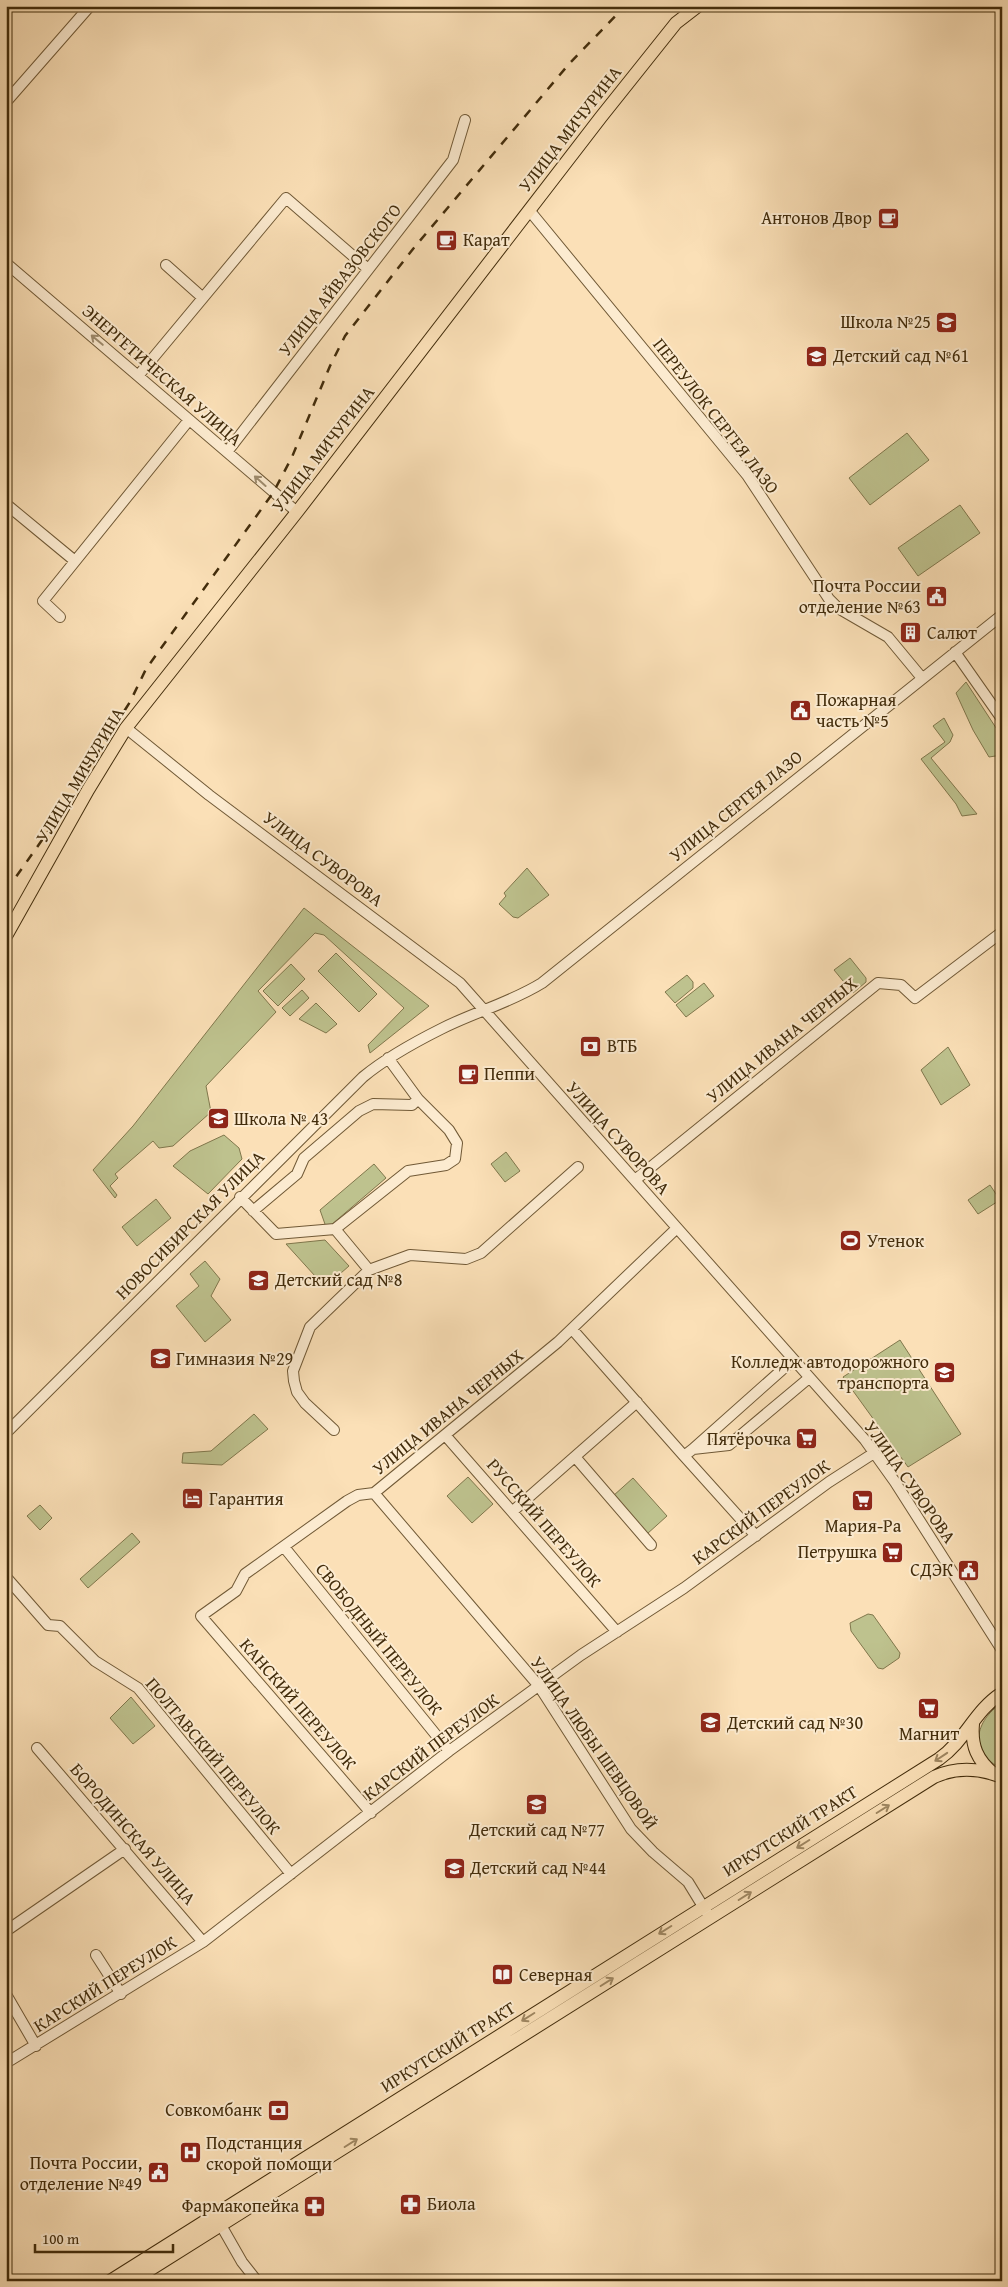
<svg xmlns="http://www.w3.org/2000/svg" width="1008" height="2287" viewBox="0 0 1008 2287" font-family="'Gentium Book Plus',serif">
<rect width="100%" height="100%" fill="#fbe0b7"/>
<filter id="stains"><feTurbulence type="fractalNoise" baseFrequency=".004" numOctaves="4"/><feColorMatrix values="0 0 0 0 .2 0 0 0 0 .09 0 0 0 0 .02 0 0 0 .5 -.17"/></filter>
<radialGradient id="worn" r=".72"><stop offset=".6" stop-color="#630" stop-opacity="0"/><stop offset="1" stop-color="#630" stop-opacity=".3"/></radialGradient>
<path fill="#bec28e" stroke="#80774c" d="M 907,433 L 929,460 L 870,505 L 849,478 Z
M 960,505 L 980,533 L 918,576 L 898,548 Z
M 966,682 L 1002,737 L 1002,755 L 989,757 L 973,730 L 956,693 Z
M 944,718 L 953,735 L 950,742 L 931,758 L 977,814 L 962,816 L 956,804 L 921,759 L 945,742 L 933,726 Z
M 527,868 L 549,895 L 518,918 L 513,917 L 499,904 L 506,896 L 504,893 Z
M 304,908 L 429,1006 L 370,1053 L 368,1045 L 404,1008 L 324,935 L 315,933 L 258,991 L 276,1012 L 206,1086 L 211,1112 L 173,1146 L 159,1148 L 153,1141 L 115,1174 L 118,1178 L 110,1186 L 117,1195 L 115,1198 L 93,1170 L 133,1126 Z
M 336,953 L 377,994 L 359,1012 L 318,971 Z
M 850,958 L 866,978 L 866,982 L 853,993 L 834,970 Z
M 291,964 L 305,979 L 278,1006 L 263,991 Z
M 687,975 L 693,982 L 693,988 L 675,1003 L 665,992 Z
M 704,983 L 714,996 L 686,1017 L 676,1005 Z
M 302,990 L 309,998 L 290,1016 L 282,1008 Z
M 316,1003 L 337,1024 L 326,1033 L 299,1019 Z
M 948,1047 L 970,1085 L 941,1105 L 921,1070 Z
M 224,1135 L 239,1148 L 242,1159 L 208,1194 L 173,1166 L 190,1151 Z
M 506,1152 L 520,1171 L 505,1182 L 491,1164 Z
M 374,1164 L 386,1178 L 331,1225 L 326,1227 L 320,1210 Z
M 990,1185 L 1000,1200 L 978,1214 L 968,1200 Z
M 156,1199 L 171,1218 L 137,1246 L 122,1227 Z
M 325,1240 L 349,1266 L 325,1287 L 286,1244 Z
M 205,1261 L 220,1279 L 211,1296 L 231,1320 L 205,1342 L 176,1306 L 199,1286 L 190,1274 Z
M 900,1340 L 961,1434 L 908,1467 L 843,1377 Z
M 254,1414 L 268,1429 L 222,1465 L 182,1463 L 183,1453 L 211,1451 Z
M 468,1477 L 493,1504 L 472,1523 L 447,1496 Z
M 633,1478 L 667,1516 L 647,1534 L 613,1496 Z
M 40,1505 L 52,1518 L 40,1530 L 27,1516 Z
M 132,1533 L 140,1542 L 88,1588 L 80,1579 Z
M 868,1614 L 873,1615 L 900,1653 L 899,1658 L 883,1669 L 878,1668 L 851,1631 L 850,1623 Z
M 131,1697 L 155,1726 L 133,1744 L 110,1718 Z
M 1002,1703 L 1002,1768 C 967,1754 975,1720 1002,1703 Z"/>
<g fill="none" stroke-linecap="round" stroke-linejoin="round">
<defs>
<path id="minor" d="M 6,102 L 90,6
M 529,210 L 747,475 L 829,599 L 838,608 L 888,637 L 922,678
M 6,263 L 297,512
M 166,265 L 203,298
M 138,376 L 286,198 L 368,269
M 227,452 L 453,160 L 465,120
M 6,504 L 75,561
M 60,617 L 43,601 L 189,420
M 955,652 L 1002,719
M 126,728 L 209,795 L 460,983 L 865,1440 L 895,1482 L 1002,1650
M 635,1180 L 878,983 L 901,985 L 915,998 L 1002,932
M 240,1197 L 276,1234 L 335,1229 L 369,1270
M 253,1211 L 297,1174 L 304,1158 L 359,1111 L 373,1104 L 412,1105 L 418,1099 L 388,1058
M 335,1229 L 408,1171 L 446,1165 L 455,1159 L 457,1143 L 449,1130 L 418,1099
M 572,1329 L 684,1456 L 693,1449 L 729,1445 L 809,1378
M 334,1430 L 305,1403 L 297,1392 L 294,1381 L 293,1371 L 310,1327 L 369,1270 L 410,1255 L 466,1259 L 481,1253 L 578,1167
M 6,1433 L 363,1077 C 386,1058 413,1043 441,1029 C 474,1012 510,1003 542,983 L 1002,615
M 445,1435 L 617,1632
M 693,1449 L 793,1360
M 684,1456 L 756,1536
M 576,1458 L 651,1545
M 374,1493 L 539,1686 L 631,1829 L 653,1852 L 688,1882 L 707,1913
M 513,1511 L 637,1402
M 284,1547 L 449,1751
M 6,1577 L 48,1625 L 60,1626 L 95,1661 L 138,1688 L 291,1874
M 37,1748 L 203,1942
M 371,1813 L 201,1616 L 236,1591 L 245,1574 L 347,1501 L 358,1495 L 374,1493 L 496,1393 L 558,1342 L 677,1228
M 6,1931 L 125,1849
M 96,1955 L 121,1994
M 7,1996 L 36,2046
M 6,2063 L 203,1942 L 449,1751 L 581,1655 L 684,1588 L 829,1482 L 874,1453
M 218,2220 L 242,2262 L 257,2281"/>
<path id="major" d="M 6,936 L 88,790 L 126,728 L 297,512 L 601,117 L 676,23 L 698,6
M 973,1724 C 971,1746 977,1760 994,1774
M 110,2281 L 939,1759 C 966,1740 974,1711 1002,1693
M 132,2281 L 934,1777 C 956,1767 979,1768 1002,1777"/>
</defs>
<use href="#minor" stroke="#705936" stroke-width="12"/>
<use href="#major" stroke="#422c0b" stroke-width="14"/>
<use href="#minor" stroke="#fcebd0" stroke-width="10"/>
<use href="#major" stroke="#fbe0b7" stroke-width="12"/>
<path stroke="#422c0b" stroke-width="2.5" stroke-dasharray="9 9" stroke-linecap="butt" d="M 6,891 L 47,833 L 130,702 L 146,669 L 273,493 L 292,457 L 330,366 L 345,336 L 413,249 L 569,64 L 625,6"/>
</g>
<defs><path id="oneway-shaft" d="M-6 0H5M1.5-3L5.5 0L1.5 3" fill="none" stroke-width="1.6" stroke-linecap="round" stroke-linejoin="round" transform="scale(1.25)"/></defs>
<g stroke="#9f8c6e">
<use href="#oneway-shaft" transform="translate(97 340) rotate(-140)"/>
<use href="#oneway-shaft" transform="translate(260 481) rotate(-138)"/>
</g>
<g stroke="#9e8661">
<use href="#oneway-shaft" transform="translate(941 1757) rotate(146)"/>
<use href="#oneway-shaft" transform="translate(883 1809) rotate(-32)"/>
<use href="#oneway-shaft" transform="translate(803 1844) rotate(148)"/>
<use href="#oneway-shaft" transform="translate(745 1896) rotate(-32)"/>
<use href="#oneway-shaft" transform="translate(665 1930) rotate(148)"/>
<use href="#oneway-shaft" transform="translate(607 1982) rotate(-32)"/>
<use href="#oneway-shaft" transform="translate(528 2017) rotate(148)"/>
<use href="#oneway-shaft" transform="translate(351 2143) rotate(-32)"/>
</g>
<defs>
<symbol id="cafe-square" viewBox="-11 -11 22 22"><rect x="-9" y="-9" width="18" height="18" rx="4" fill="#8f2418" stroke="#fcebd0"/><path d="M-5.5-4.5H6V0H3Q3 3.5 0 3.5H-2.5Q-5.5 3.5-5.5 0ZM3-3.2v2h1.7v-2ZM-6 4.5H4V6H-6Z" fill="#fff"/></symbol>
<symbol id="school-square" viewBox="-11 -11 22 22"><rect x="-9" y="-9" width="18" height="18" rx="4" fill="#8f2418" stroke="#fcebd0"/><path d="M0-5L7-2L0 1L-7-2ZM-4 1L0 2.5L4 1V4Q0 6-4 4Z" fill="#fff"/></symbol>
<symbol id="civic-square" viewBox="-11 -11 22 22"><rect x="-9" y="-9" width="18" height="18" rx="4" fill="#8f2418" stroke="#fcebd0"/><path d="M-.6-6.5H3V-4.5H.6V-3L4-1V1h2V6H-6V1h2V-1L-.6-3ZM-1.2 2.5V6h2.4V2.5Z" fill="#fff"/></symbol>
<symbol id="building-square" viewBox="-11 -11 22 22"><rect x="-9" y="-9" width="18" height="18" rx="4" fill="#8f2418" stroke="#fcebd0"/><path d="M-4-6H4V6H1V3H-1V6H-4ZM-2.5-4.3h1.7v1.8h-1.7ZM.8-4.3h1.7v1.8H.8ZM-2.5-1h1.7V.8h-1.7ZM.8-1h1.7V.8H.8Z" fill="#fff"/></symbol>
<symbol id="bank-square" viewBox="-11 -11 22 22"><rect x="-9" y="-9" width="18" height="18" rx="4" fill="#8f2418" stroke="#fcebd0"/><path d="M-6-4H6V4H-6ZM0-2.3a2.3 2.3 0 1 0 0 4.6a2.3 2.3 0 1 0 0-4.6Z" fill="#fff"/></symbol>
<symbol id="stadium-square" viewBox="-11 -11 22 22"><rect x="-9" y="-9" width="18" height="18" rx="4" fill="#8f2418" stroke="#fcebd0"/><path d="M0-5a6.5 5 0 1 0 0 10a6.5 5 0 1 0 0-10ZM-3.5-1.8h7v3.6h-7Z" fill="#fff"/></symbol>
<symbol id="university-square" viewBox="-11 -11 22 22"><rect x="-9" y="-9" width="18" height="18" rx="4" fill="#8f2418" stroke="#fcebd0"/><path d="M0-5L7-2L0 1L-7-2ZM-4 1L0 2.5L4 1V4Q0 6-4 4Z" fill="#fff"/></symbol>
<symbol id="supermarket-square" viewBox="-11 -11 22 22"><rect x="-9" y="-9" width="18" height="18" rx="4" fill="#8f2418" stroke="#fcebd0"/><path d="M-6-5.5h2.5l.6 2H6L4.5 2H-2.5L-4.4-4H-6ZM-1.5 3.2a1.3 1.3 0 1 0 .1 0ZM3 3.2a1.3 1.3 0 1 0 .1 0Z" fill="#fff"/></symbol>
<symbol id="hotel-square" viewBox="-11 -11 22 22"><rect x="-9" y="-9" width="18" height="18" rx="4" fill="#8f2418" stroke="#fcebd0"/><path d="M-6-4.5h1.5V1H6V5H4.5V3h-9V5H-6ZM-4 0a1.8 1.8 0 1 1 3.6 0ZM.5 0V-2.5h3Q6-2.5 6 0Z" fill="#fff"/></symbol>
<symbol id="library-square" viewBox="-11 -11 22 22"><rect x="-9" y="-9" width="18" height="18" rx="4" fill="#8f2418" stroke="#fcebd0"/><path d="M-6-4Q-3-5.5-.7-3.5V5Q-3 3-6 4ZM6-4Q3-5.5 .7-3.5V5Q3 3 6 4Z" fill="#fff"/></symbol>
<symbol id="hospital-square" viewBox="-11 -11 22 22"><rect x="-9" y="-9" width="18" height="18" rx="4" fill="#8f2418" stroke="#fcebd0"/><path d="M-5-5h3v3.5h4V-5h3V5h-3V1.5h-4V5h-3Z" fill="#fff"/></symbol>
<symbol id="pharmacy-square" viewBox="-11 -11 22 22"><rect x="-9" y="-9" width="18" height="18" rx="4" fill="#8f2418" stroke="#fcebd0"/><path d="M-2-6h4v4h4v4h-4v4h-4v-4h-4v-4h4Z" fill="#fff"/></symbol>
</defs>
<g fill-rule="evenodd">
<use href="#cafe-square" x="876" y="206" width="25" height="25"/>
<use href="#cafe-square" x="434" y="228" width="25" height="25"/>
<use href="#school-square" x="934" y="310" width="25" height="25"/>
<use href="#school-square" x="804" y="344" width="25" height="25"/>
<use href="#civic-square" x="924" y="584" width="25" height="25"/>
<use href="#building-square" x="898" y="620" width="25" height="25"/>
<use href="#civic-square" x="788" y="698" width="25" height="25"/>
<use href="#bank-square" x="578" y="1034" width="25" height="25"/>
<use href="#cafe-square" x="456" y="1062" width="25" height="25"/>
<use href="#school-square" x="206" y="1106" width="25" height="25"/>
<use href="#stadium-square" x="838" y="1228" width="25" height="25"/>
<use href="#school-square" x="246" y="1268" width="25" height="25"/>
<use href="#school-square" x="148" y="1346" width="25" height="25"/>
<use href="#university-square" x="932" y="1360" width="25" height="25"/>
<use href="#supermarket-square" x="794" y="1426" width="25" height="25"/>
<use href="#hotel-square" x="180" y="1486" width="25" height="25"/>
<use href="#supermarket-square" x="850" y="1488" width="25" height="25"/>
<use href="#supermarket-square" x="880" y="1540" width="25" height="25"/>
<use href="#civic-square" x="956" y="1558" width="25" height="25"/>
<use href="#supermarket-square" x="916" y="1696" width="25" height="25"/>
<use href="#school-square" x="698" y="1710" width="25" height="25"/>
<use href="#school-square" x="524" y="1792" width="25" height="25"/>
<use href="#school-square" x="442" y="1856" width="25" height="25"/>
<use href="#library-square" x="490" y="1962" width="25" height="25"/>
<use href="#bank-square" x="266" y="2098" width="25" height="25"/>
<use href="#hospital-square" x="178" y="2140" width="25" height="25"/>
<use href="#civic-square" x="146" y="2160" width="25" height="25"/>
<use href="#pharmacy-square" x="398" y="2192" width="25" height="25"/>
<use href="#pharmacy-square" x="302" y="2194" width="25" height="25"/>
</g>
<g text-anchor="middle" stroke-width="4" stroke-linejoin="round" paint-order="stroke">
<g font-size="18" fill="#422c0b" stroke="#fcebd0">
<text transform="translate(570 129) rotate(-52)" y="6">УЛИЦА МИЧУРИНА</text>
<text transform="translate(340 280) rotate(-52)" y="6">УЛИЦА АЙВАЗОВСКОГО</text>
<text transform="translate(162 375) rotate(41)" y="6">ЭНЕРГЕТИЧЕСКАЯ УЛИЦА</text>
<text transform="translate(716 416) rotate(52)" y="6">ПЕРЕУЛОК СЕРГЕЯ ЛАЗО</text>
<text transform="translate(323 449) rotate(-52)" y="6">УЛИЦА МИЧУРИНА</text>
<text transform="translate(80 775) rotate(-59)" y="6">УЛИЦА МИЧУРИНА</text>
<text transform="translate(736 806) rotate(-39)" y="6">УЛИЦА СЕРГЕЯ ЛАЗО</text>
<text transform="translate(323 859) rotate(37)" y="6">УЛИЦА СУВОРОВА</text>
<text transform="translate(782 1040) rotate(-39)" y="6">УЛИЦА ИВАНА ЧЕРНЫХ</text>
<text transform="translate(618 1138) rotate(48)" y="6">УЛИЦА СУВОРОВА</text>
<text transform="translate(190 1225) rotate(-45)" y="6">НОВОСИБИРСКАЯ УЛИЦА</text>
<text transform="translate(448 1412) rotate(-39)" y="6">УЛИЦА ИВАНА ЧЕРНЫХ</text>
<text transform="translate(910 1482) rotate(55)" y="6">УЛИЦА СУВОРОВА</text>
<text transform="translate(761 1512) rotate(-36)" y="6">КАРСКИЙ ПЕРЕУЛОК</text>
<text transform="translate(544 1523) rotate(49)" y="6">РУССКИЙ ПЕРЕУЛОК</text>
<text transform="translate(379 1639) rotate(51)" y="6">СВОБОДНЫЙ ПЕРЕУЛОК</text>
<text transform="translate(298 1704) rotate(49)" y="6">КАНСКИЙ ПЕРЕУЛОК</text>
<text transform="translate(594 1743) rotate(55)" y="6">УЛИЦА ЛЮБЫ ШЕВЦОВОЙ</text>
<text transform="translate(431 1747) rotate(-37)" y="6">КАРСКИЙ ПЕРЕУЛОК</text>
<text transform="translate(213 1756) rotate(50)" y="6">ПОЛТАВСКИЙ ПЕРЕУЛОК</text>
<text transform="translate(790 1831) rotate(-32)" y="6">ИРКУТСКИЙ ТРАКТ</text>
<text transform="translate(133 1834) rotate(49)" y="6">БОРОДИНСКАЯ УЛИЦА</text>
<text transform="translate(105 1984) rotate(-32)" y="6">КАРСКИЙ ПЕРЕУЛОК</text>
<text transform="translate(448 2047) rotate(-32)" y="6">ИРКУТСКИЙ ТРАКТ</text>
</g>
<g font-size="18" fill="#422c0b" stroke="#fcebd0" text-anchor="start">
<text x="872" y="224" text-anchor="end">Антонов Двор</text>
<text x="463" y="246">Карат</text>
<text x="931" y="328" text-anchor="end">Школа №25</text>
<text x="833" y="362">Детский сад №61</text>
<text x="921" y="592" text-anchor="end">Почта России<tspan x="921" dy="21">отделение №63</tspan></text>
<text x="927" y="639">Салют</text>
<text x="816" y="706">Пожарная<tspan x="816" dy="21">часть №5</tspan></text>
<text x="607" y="1052">ВТБ</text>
<text x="484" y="1080">Пеппи</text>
<text x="234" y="1125">Школа № 43</text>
<text x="867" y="1247">Утенок</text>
<text x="275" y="1286">Детский сад №8</text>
<text x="176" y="1365">Гимназия №29</text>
<text x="929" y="1368" text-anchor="end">Колледж автодорожного<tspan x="929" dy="21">транспорта</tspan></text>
<text x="791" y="1445" text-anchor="end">Пятёрочка</text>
<text x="209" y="1505">Гарантия</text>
<text x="863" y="1532" text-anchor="middle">Мария-Ра</text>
<text x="877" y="1558" text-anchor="end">Петрушка</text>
<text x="953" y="1576" text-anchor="end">СДЭК</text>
<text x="727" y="1729">Детский сад №30</text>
<text x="929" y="1740" text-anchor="middle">Магнит</text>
<text x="537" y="1836" text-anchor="middle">Детский сад №77</text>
<text x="470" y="1874">Детский сад №44</text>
<text x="519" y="1981">Северная</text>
<text x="262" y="2116" text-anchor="end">Совкомбанк</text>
<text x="206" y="2149">Подстанция<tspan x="206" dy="21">скорой помощи</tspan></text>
<text x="142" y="2169" text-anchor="end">Почта России,<tspan x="142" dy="21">отделение №49</tspan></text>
<text x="427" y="2210">Биола</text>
<text x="299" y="2212" text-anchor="end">Фармакопейка</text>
</g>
</g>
<rect width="1008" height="2287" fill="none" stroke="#fbe0b7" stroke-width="25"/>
<rect x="8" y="8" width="993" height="2272" fill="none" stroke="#422c0b" stroke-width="2.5"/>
<rect x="12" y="12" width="983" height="2262" fill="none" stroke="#422c0b"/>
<path d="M35 2244v8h138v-8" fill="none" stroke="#422c0b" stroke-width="2.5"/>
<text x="42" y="2244" font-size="15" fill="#422c0b" stroke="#fcebd0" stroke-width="4" paint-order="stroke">100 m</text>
<rect width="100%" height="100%" filter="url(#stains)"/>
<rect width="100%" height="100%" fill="url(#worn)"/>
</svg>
